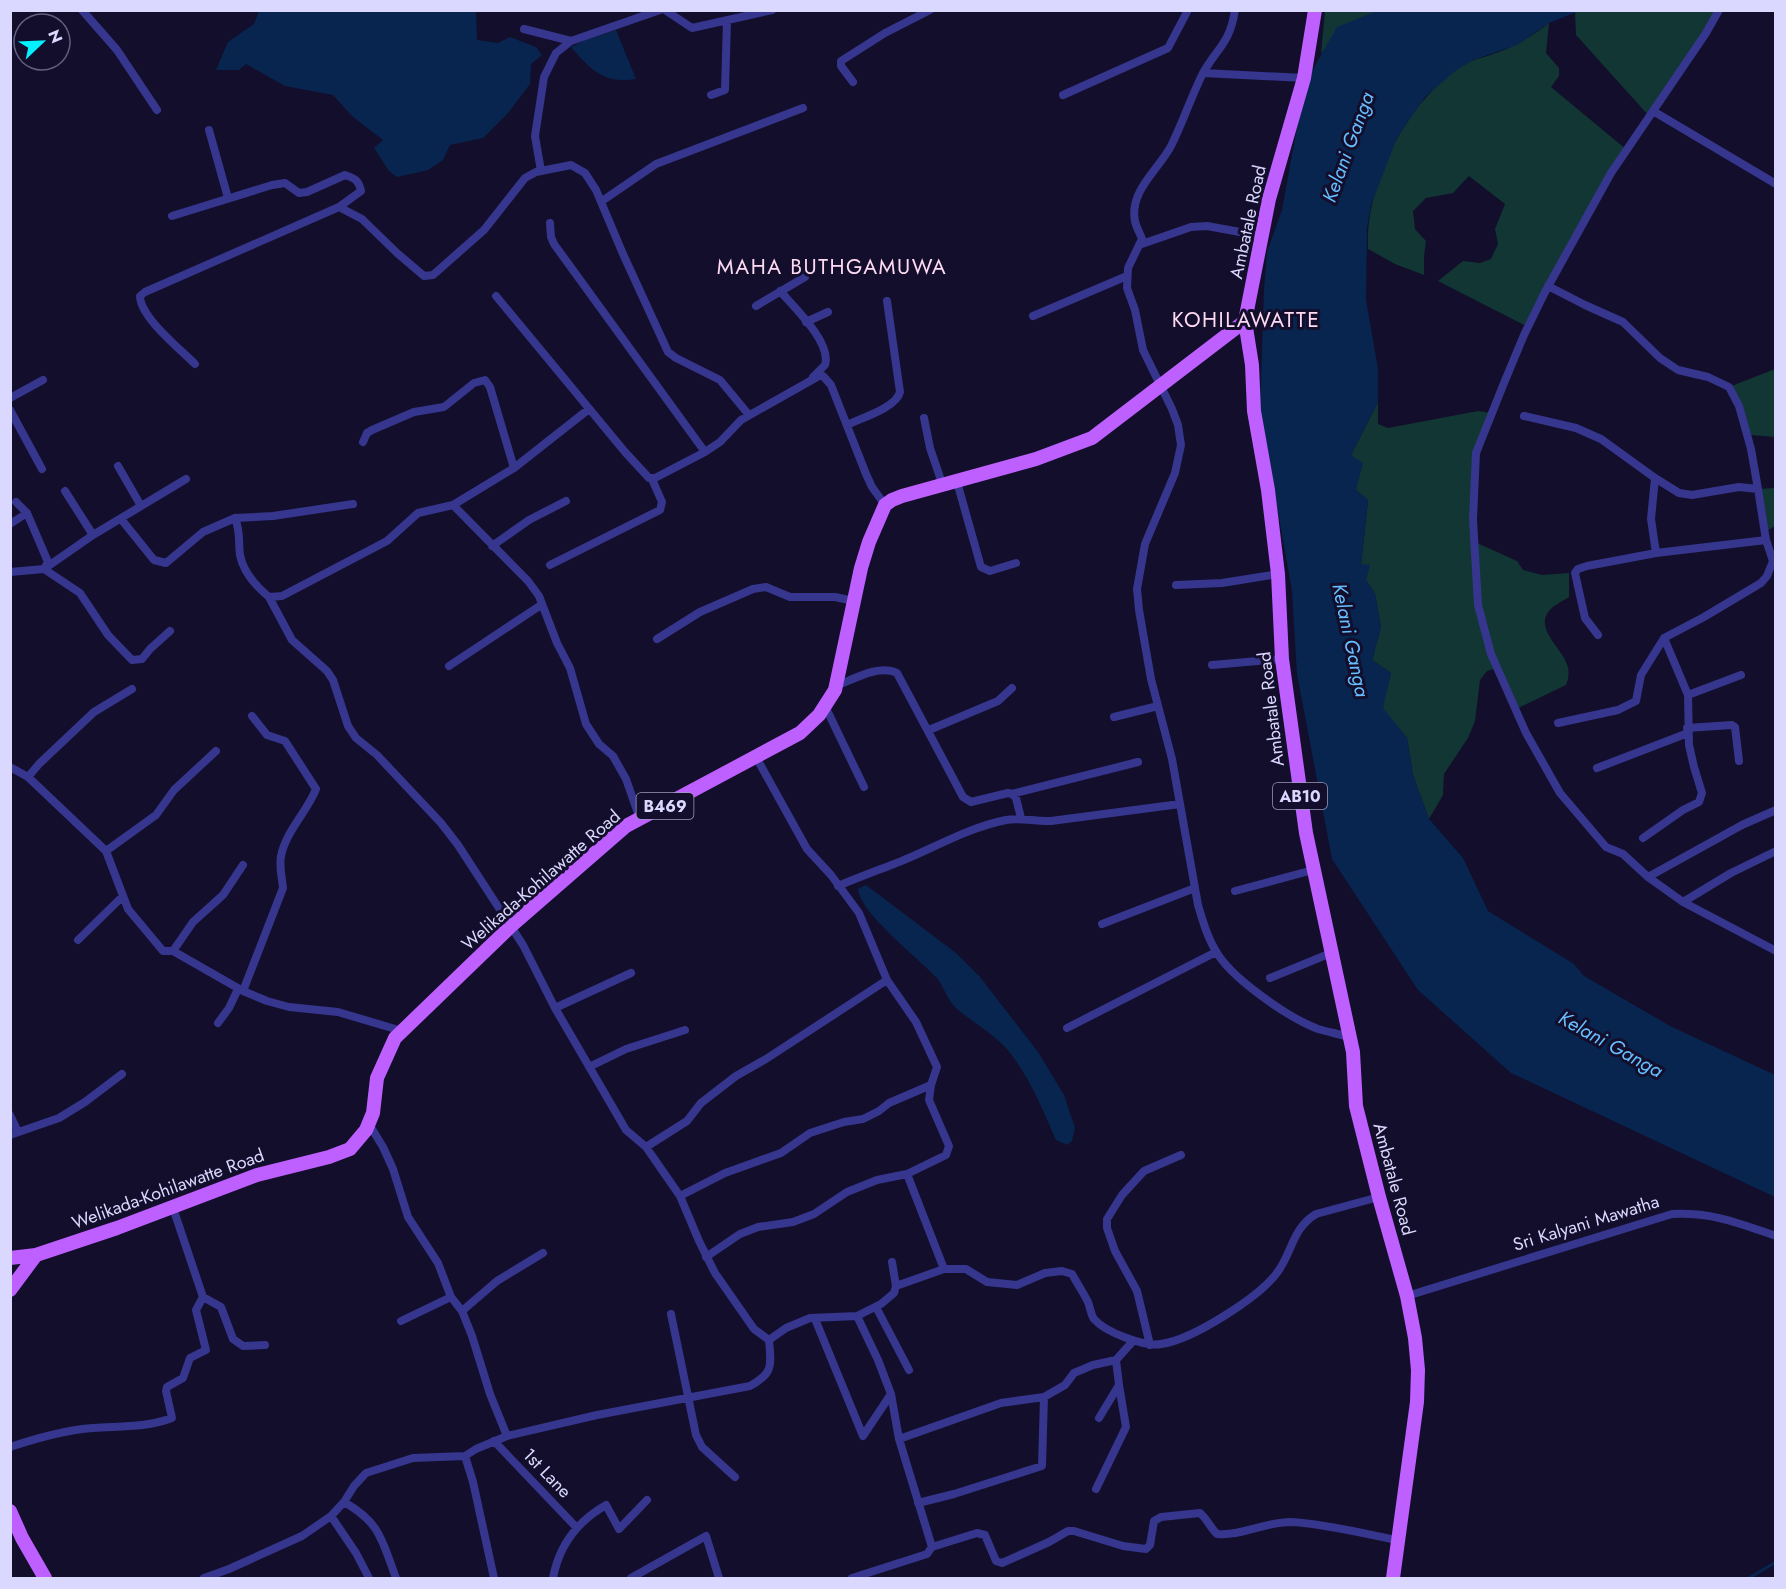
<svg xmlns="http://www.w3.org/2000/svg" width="1786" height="1589" viewBox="0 0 1786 1589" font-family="Jost,sans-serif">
<rect width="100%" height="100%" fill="#120e2b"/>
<path fill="#113633" d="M 1579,10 L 1719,11 L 1649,116 L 1576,35 L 1575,12 Z
M 1325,11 L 1383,11 L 1341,29 L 1321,54 Z
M 1549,23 L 1546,53 L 1559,68 L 1559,76 L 1551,87 L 1627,150 L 1528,327 L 1438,281 L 1463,261 L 1480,263 L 1491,259 L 1498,244 L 1495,229 L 1505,204 L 1469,176 L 1453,193 L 1426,198 L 1413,211 L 1415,229 L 1426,241 L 1424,257 L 1424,275 L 1395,264 L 1368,249 C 1365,182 1410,93 1471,61 C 1478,58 1486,57 1493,54 C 1514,47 1531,37 1549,23 Z
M 1775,369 L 1775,437 L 1751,435 L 1729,387 Z
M 1378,402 L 1378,424 L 1388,428 L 1478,411 L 1492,413 L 1476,453 L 1475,542 L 1517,561 L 1523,570 L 1542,575 L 1569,573 L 1569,597 C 1563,601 1554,605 1549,611 C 1535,628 1560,647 1566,662 C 1570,670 1569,677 1566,685 L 1514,710 L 1497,668 L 1487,671 L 1480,680 L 1475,721 L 1468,738 L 1444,774 L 1443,795 L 1429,819 L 1413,775 L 1407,738 L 1382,708 L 1391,673 L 1372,660 L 1381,627 L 1375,594 L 1366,580 L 1361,565 L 1368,500 L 1356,490 L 1351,455 Z
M 1775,488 L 1775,526 L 1765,532 L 1758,489 Z"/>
<path fill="#082550" d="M 259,11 L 476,11 L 477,40 L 498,43 L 510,37 L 536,47 L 542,55 L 531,64 L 530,84 L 508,113 L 483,138 L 450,145 L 443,160 L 428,170 L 397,177 L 389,171 L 374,148 L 383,140 L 353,117 L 333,95 L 285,86 L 246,64 L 239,70 L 216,70 L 228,42 L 254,24 Z
M 1377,11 L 1579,11 L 1549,23 L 1517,45 L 1473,60 L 1455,71 L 1425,97 L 1397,138 L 1371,205 L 1367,228 L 1366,300 L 1378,369 L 1378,402 L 1351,455 L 1363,463 L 1356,490 L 1368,500 L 1361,564 L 1370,565 L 1366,580 L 1375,594 L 1381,627 L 1372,660 L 1391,673 L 1383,708 L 1407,738 L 1413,775 L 1429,819 L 1463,858 L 1488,911 L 1574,964 L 1584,976 L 1670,1026 L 1775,1075 L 1775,1197 L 1511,1073 L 1418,990 L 1332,859 L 1297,674 L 1292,591 L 1260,410 L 1264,290 L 1267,252 L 1282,210 L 1300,111 L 1312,71 L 1337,27 Z
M 616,30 L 636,79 C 604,84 591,70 571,47 L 585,40 Z
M 866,885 L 956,953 L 980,977 L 1038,1052 L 1064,1095 L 1075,1128 L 1072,1141 L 1067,1145 L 1056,1140 C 1042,1108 1029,1075 1006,1048 C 991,1032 972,1022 956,1008 C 947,1000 944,986 936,977 C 918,958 860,913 858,889 Z"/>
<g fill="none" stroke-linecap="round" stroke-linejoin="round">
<path stroke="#082550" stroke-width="3" d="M 1749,1578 L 1776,1562"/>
<path stroke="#36368e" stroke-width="8" d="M 82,10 L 117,50 L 157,110
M 665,10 L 692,28 L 772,10
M 1235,10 C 1230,43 1218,47 1203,73 C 1191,97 1183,122 1171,146 C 1159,169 1129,191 1135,221 C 1136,227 1140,233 1142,239 L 1128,268 L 1127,288 L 1135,310 L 1143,350 L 1172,409 L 1178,425 L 1181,445 L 1175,473 L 1145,544 L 1137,589 L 1139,610 L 1151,679 L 1172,759 L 1198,905 C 1203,922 1208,940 1219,956 C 1236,981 1289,1018 1318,1029 C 1328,1032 1339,1034 1349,1037
M 1719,10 L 1706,33 L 1611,173 L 1545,292 L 1524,335 L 1504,383 L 1476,453 L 1473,519 L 1478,605 L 1491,654 L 1526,733 L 1560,793 L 1606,847 L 1623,854 L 1648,877 L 1683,902 L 1776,951
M 524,29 L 571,41
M 1203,73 L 1304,78
M 853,82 L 841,66 L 841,61 L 885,33 L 930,10
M 711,95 L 725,90 L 727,20
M 1063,95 L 1168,48 L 1188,10
M 1653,111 L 1776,184
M 209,130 L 228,198
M 541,171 L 535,136 L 544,77 L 556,53 L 571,41 L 660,10
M 602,201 L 656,164 L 803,108
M 172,216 L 272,185 L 285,183 L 299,193 L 307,192 L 345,175 C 355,178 359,181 361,191 L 339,207
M 550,223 L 551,237 L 554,244 L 705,452
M 1139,245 L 1191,227 L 1207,226 L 1262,236
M 1548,286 L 1585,305 L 1623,322 L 1660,358 L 1678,370 L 1708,377 L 1729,387 L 1739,406 L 1751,449 L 1758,489
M 780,291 C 794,307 832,343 825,365 L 813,377
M 496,296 L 625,452 L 649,478 L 655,478 L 705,452 L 720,442 L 741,420 L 819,376 L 823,376 L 831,385 L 866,474 L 872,487 L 885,505
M 756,306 L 805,277
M 1033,316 L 1127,276
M 806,322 L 828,312
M 195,364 C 180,349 140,317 140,296 L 145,292 L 339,207 L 362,219 L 397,253 L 424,276 L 433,275 L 484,230 L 525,178 L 536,172 L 571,165 L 585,173 L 596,190 L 623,254 L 668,352 L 676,358 L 720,380 L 749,415
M 10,398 L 43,380
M 10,410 L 42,469
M 1524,416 L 1576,428 L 1601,439 L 1655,478 L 1679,493 L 1692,495 L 1739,487 L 1758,489 L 1766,540 L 1773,561
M 924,418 L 930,448 L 943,486
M 847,425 C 861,418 896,408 900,392 L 887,301
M 363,442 L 367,433 L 372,430 L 414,412 L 444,407 L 474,383 L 485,380 L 490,387 L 514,468
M 118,466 L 141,506
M 957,482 L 981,567 L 990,571 L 1016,563
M 65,491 L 93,535
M 16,502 L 27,513 L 48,562 L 44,569 L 80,593 L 108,635 L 132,660 L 142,659 L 150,649 L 170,631
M 453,505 L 514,468 L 589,409
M 235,518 C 241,534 238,540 240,555 C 243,572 257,587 269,597 L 282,596 L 387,541 L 418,513 L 453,505 L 528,581 L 539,596 L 557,643 L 570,668 L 586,724 L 599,744 L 613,756 L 626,779 L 640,819
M 121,519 L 154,560 L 166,563 L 203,532 L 235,518 L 273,516 L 353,504
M 10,524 L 27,513
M 492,546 L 529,520 L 566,501
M 1656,553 L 1766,540
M 550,565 L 660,510 L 662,502 L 652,479
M 10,572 L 44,569 L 93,535 L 186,479
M 1176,585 L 1222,583 L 1278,574
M 269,597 L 292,640 L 327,671 L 333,680 L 348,726 L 356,738 L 377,755 L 441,823 L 458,845 L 523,945 L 555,1008 L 626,1130 L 646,1147 L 680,1196 L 699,1241 L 715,1273 L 754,1329 L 769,1340 C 771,1365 774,1373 750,1386 L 597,1415 L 507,1436
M 1598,635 L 1585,618 L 1575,573 L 1578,569 L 1587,566 L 1656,553 L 1651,519 L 1655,478
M 657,639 L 700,612 L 753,589 L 766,587 L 790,597 L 835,597 L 854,601
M 1212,665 L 1282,659
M 449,666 L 541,605
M 836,686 C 854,679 879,664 897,673 L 963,797 L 971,802 L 1008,793 L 1012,794 L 1016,798 L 1021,818
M 1688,695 L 1741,675
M 825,706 L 864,787
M 1114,717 L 1158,706
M 1558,723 L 1618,710 L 1636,701 L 1641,675 L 1664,638
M 1687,728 L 1732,725 L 1735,727 L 1739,761
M 929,730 L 998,701 L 1012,688
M 10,767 L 28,777 L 106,851 L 128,909 L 163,951 L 173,951 L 243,991 L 267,1001 L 289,1007 L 338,1012 L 402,1031
M 1597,768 L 1688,733
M 28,777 L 39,764 L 94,712 L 132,689
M 1012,794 L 1138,762
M 1643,838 L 1683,810 L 1699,802 L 1702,793 L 1694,767 L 1689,745 L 1688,695 L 1664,638 L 1704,617 L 1761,583 L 1767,576 L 1773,561 L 1776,560
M 106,851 L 156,815 L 174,790 L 216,751
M 1648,877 L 1742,825 L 1776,810
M 838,886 C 857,878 876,871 894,864 C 931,850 966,828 1006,820 C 1021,817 1036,822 1051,821 L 1180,804
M 1235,891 L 1313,870
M 1683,902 L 1731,873 L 1776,851
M 1102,924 L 1195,888
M 78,940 L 123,896
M 173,951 L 193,922 L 223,895 L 243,865
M 1270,978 L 1331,953
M 243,991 L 283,888 C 282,877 279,867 281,856 C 286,831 307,812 316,789 L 285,741 L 267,735 L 252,716
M 555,1008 L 631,973
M 218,1023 L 229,1008 L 238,989
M 1067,1028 L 1216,952
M 589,1067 L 626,1049 L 685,1030
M 10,1115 L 18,1132
M 10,1135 L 59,1118 L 85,1102 L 122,1074
M 646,1147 L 687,1121 L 701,1103 L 736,1076 L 766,1059 L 887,980
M 907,1174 L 944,1269
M 680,1196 L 725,1173 L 781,1153 L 810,1133 L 844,1122 L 863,1119 L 879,1111 L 889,1103 L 931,1085
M 706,1257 L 740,1234 L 758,1227 L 793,1222 L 814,1214 L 847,1192 L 877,1180 L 907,1174 L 946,1155 L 949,1146 L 929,1100 L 931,1085 L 937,1067 L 916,1022 L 887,980 L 859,913 L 831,875 L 807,849 L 756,757
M 896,1286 L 944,1269 L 966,1269 L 987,1282 L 1017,1285 L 1045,1273 L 1062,1271 L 1072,1274 C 1077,1283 1083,1292 1088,1302 C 1090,1307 1091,1315 1094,1319 C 1105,1332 1144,1347 1161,1344 C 1192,1340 1262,1296 1279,1270 C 1293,1249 1293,1228 1316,1214 L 1379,1197
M 1407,1296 L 1672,1214 C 1712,1212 1738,1223 1776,1236
M 203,1297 L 221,1307 L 233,1339 L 243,1346 L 265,1345
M 876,1307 L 909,1370
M 462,1311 L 497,1281 L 543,1253
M 671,1314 L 696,1435 L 702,1447 L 735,1477
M 815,1319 L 863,1436 L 891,1394
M 401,1321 L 451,1297
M 769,1340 L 786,1328 L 810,1318 L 857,1316 L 881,1304 L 894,1293 L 896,1286 L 892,1262
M 1150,1345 L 1137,1291 L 1115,1251 L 1107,1228 L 1107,1219 L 1122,1195 L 1144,1171 L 1181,1155
M 1044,1397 L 1065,1385 L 1074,1373 L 1093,1365 L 1116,1360
M 1099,1418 L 1119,1385 L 1116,1360 L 1133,1341
M 899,1439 L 1001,1403 L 1044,1397 L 1042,1466 L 954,1494 L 918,1503
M 494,1441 L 577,1528
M 10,1447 C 37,1438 65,1430 93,1428 C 119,1426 146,1428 172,1418 L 166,1391 L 167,1387 L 183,1378 L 190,1358 L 206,1350 L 196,1310 L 203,1297 L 173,1208
M 465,1456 L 473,1482 L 494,1578
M 1096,1489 L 1126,1427 L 1119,1385
M 344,1502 C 381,1523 382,1541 396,1578
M 331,1516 L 356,1553 L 369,1578
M 932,1547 L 977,1533 L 985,1535 L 996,1561 L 1002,1563 L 1049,1542 L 1068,1531 L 1074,1531 L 1123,1546 L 1146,1549 L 1150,1545 L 1154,1521 L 1161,1517 L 1200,1513 C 1207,1519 1210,1527 1217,1534 C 1242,1536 1265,1522 1290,1522 C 1322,1523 1365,1534 1397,1540
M 204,1578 L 229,1569 L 302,1536 L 331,1516 L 344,1502 L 354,1486 L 366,1473 L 413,1458 L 465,1456 L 476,1449 L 507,1436 L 490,1394 L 472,1336 L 462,1311 L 451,1297 L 438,1263 L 408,1217 L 393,1169 L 383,1147 L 369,1124
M 553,1578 C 559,1546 578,1521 606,1505 L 619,1529 L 647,1500
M 631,1578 L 706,1536 L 719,1578
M 852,1578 L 927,1554 L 932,1547 L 899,1439 L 891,1394 L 878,1360 L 857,1316"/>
<path stroke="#be5fff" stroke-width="14" d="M 1315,10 L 1304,78 L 1269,199 L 1245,321 L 1252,365 L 1254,411 L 1268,490 L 1278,574 L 1282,659 L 1306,833 L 1353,1052 L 1356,1106 L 1379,1197 L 1407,1296 L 1415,1338 L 1418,1370 L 1417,1402 L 1393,1578
M 10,1258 L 36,1255 L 117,1228 L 257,1175 L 329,1157 L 350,1149 L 366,1130 L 373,1113 L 377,1078 L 395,1038 L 511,926 L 626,826 L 800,733 L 819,715 L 835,690 L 861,568 L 869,542 L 885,505 L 892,500 L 902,496 L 1036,459 L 1092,438 L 1245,321
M 10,1290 L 36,1255
M 10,1511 L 22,1538 L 45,1578"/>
</g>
<g text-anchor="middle" stroke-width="6" stroke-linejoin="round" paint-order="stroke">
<g fill="#120e2b" stroke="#9f9bbf" stroke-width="1.5">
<rect x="1273" y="783" width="54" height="26" rx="4.5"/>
<rect x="636.5" y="793" width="57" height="26" rx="4.5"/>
</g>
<g font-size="16" font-weight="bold" fill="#dbd8ff">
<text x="1300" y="802">AB10</text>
<text x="665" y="812">B469</text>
</g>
<g font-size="18" fill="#dbd8ff" stroke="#120e2b">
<text transform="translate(1248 222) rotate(-78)" y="6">Ambatale Road</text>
<text transform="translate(1271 709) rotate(-97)" y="6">Ambatale Road</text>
<text transform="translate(541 880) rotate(-41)" y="6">Welikada-Kohilawatte Road</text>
<text transform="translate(1394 1179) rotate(75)" y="6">Ambatale Road</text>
<text transform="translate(168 1189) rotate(-20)" y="6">Welikada-Kohilawatte Road</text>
<text transform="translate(1586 1223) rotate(-17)" y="6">Sri Kalyani Mawatha</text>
<text transform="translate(547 1473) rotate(46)" y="6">1st Lane</text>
</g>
<g font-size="20" font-style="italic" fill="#66beff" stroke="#120e2b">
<text transform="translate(1348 147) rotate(-70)" y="7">Kelani Ganga</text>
<text transform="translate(1351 640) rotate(78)" y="7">Kelani Ganga</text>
<text transform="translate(1611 1044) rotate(29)" y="7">Kelani Ganga</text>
</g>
<g font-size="21" letter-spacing="1.5" fill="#ffdaf3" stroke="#120e2b">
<text x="832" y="274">MAHA BUTHGAMUWA</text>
<text x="1246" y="327">KOHILAWATTE</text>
</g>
</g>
<rect width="1786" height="1589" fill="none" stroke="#dbd8ff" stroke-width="24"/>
<g transform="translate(42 42) rotate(67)"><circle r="28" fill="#120e2b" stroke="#625f80" stroke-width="1.5"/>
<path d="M0-4.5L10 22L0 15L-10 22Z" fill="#04efff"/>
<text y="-9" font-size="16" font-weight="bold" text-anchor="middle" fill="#dbd8ff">N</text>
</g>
</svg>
